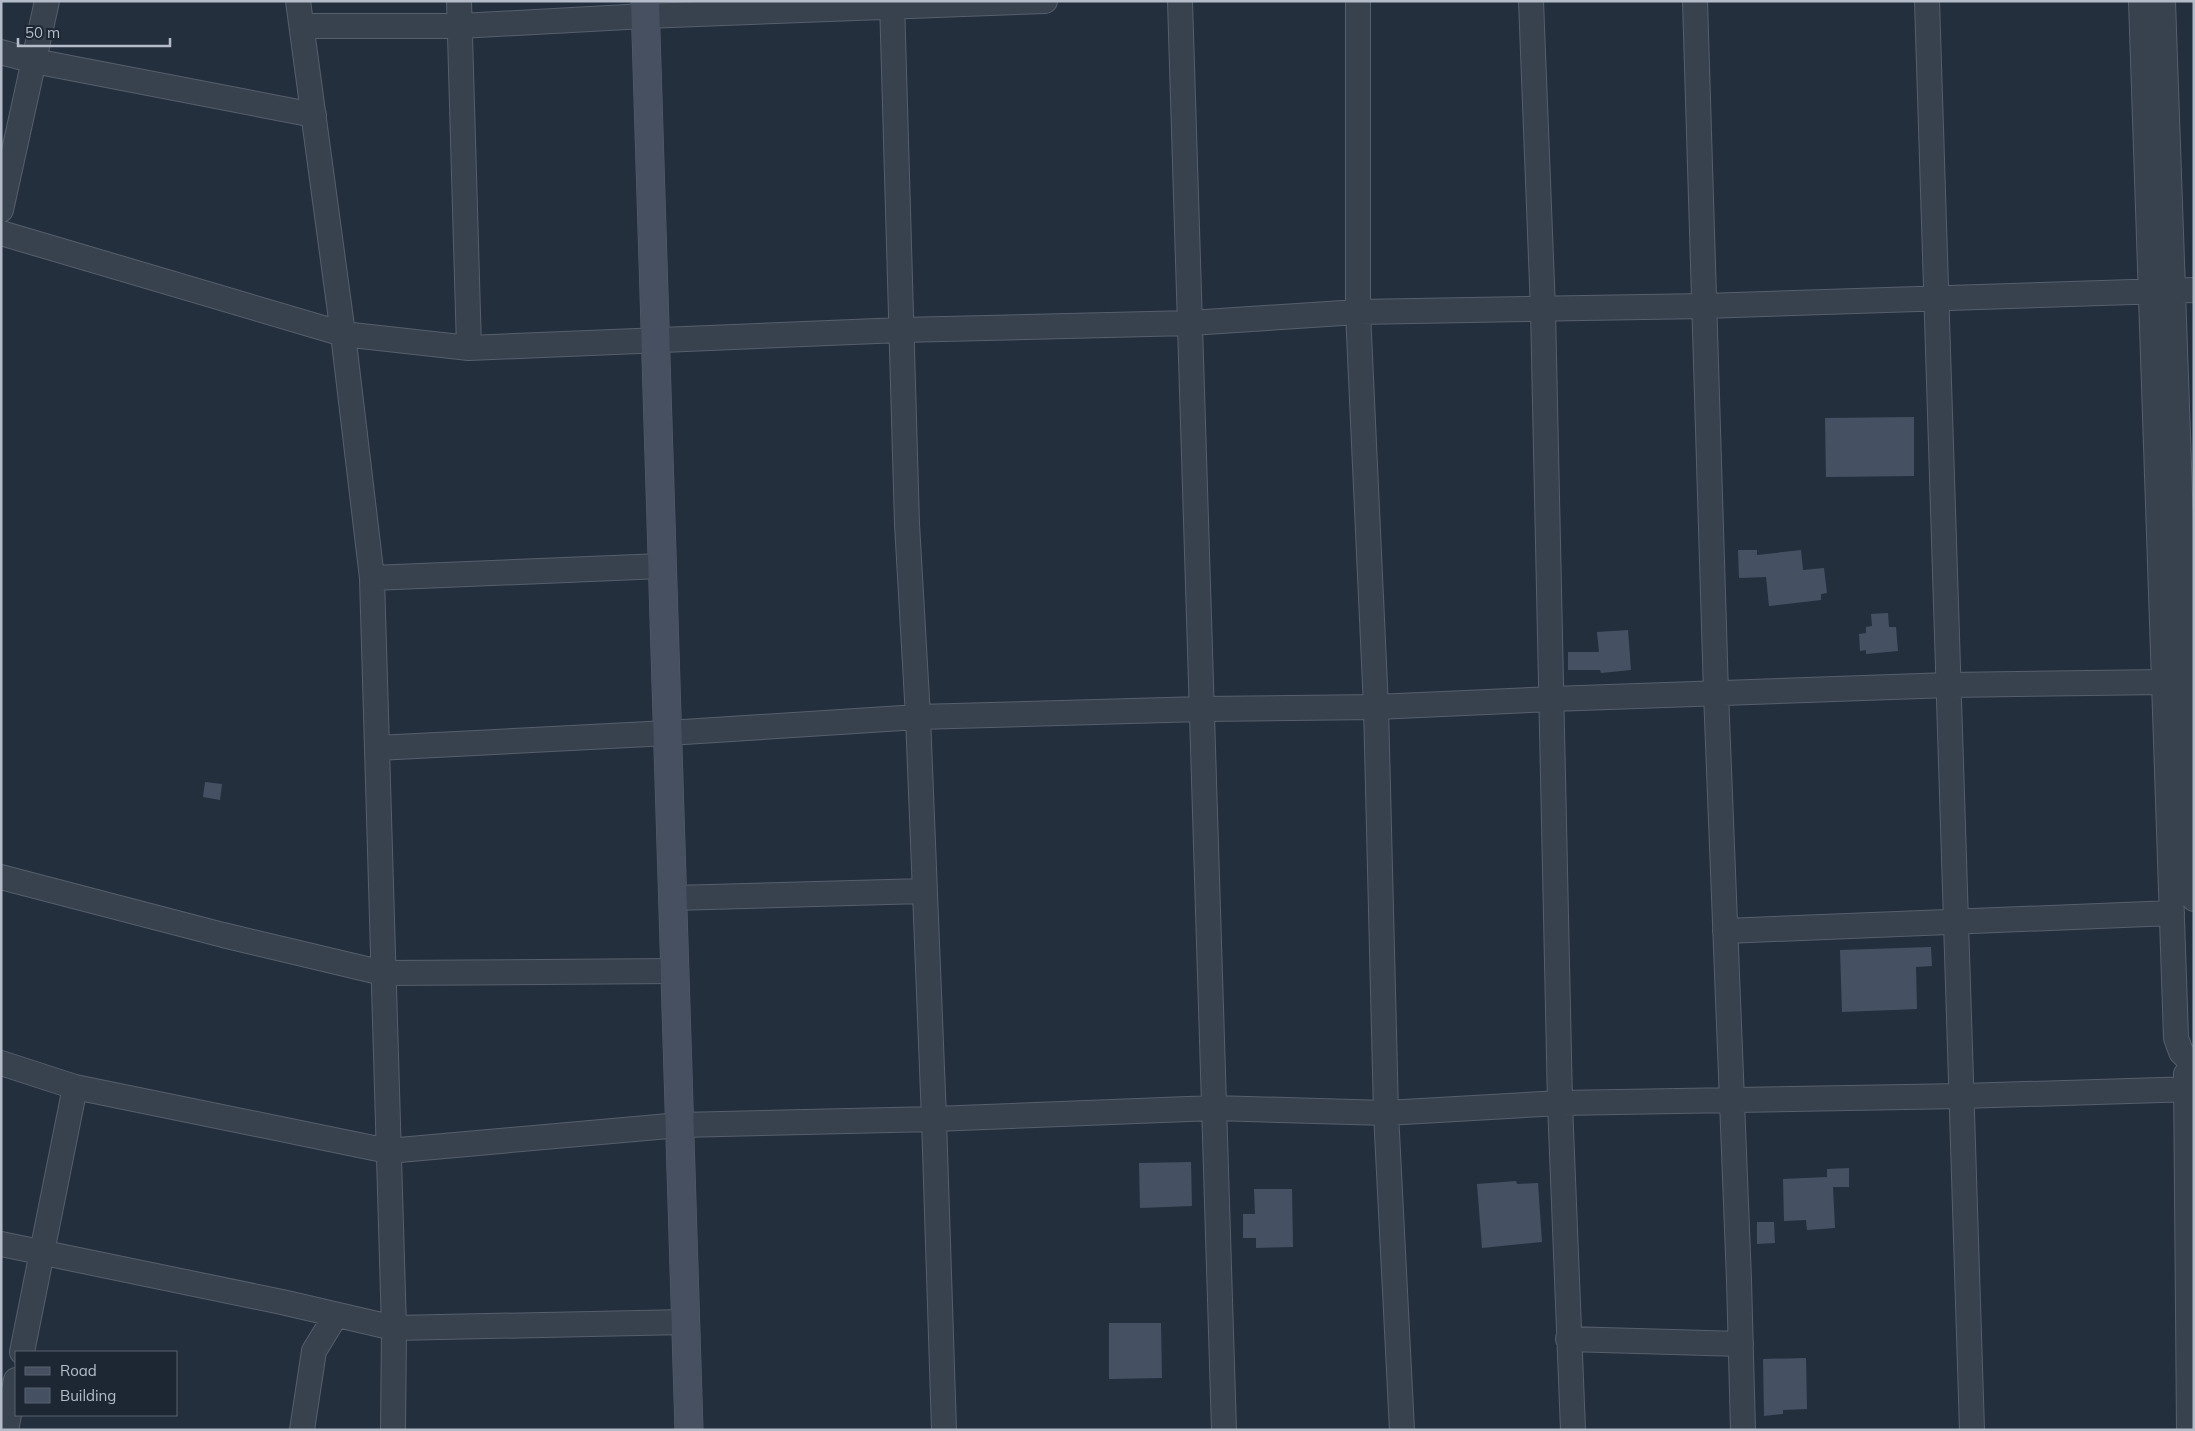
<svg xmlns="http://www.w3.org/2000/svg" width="2195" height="1431" viewBox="0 0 2195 1431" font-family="Mulish,sans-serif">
<rect width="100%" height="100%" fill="#242f3e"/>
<path fill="#455162" d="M 1914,417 L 1914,476 L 1826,477 L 1825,418 Z
M 1738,550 L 1757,550 L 1757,555 L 1801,550 L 1803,570 L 1824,568 L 1827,593 L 1821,594 L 1821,600 L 1769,606 L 1766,577 L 1739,578 Z
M 1888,613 L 1889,627 L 1896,627 L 1898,651 L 1866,654 L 1866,650 L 1860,651 L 1859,634 L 1866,633 L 1866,627 L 1872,626 L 1871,614 Z
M 1628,630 L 1631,670 L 1601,673 L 1600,670 L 1568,670 L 1568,652 L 1599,652 L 1597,632 Z
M 205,782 L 222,784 L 220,800 L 203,797 Z
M 1931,947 L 1932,966 L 1916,967 L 1917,1009 L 1842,1012 L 1840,950 Z
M 1191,1162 L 1192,1206 L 1140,1208 L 1139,1163 Z
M 1849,1168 L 1849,1187 L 1833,1187 L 1835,1228 L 1807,1230 L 1806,1220 L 1784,1221 L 1783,1179 L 1827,1177 L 1827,1169 Z
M 1516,1181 L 1517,1184 L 1538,1183 L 1542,1242 L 1482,1248 L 1477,1184 Z
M 1254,1189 L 1292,1189 L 1293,1247 L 1256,1248 L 1256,1238 L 1243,1238 L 1243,1214 L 1255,1214 Z
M 1757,1222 L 1774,1222 L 1775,1243 L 1757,1244 Z
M 1109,1323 L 1161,1323 L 1162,1378 L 1109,1379 Z
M 1806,1358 L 1807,1409 L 1783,1410 L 1783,1414 L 1764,1416 L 1763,1359 Z"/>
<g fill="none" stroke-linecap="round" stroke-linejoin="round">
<defs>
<path id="street" d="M 298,1 L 343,334 L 372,578 L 394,1328 L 393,1430
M 459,1 L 469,348
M 892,1 L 907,524 L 918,717 L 934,1119 L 944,1430
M 1180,1 L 1224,1430
M 1358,1 L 1358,312 L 1376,707 L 1386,1113 L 1402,1430
M 1531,1 L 1543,310 L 1560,1103 L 1573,1430
M 1695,1 L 1716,693 L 1739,1280 L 1743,1430
M 1927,1 L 1972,1430
M 2141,1 L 2176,1038 L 2181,1052 L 2186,1057
M 2163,1 L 2194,899
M 302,26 L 460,26 L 645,16 L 1045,1
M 1,52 L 34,61 L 314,115
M 1,210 L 47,1
M 1,233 L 343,334 L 469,348 L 901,330 L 1190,323 L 1358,312 L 1704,306 L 2194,290
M 372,578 L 662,566
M 377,748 L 668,733 L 918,717 L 1202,709 L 1376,707 L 1552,699 L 1949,685 L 2164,682
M 1,877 L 223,935 L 383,973 L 675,971
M 673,898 L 924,891
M 1725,931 L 2172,913
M 1,1063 L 75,1087 L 388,1151 L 680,1125 L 934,1119 L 1214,1108 L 1386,1113 L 1560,1103 L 1962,1096 L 2194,1089
M 2186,1074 L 2189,1430
M 1,1244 L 282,1302 L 394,1328 L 686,1322
M 1568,1339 L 1741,1344
M 22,1352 L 75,1087
M 6,1430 L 16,1380
M 302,1430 L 314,1351 L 336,1315"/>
<path id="secondary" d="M 645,1 L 689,1430"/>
</defs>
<use href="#street" stroke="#565f6c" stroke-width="26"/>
<use href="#secondary" stroke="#565f6c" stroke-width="29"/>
<use href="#street" stroke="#38414e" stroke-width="24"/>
<use href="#secondary" stroke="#465061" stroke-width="28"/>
</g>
<rect width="2195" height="1431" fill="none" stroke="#b4bcc9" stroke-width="5"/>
<rect x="15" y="1351" width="162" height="65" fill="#1d2633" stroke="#59626f"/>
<rect x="25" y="1367" width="25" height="8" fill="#465061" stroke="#59626f"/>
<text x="60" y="1376" font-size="15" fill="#b4bcc9">Road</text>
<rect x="25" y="1388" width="25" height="15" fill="#455162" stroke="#59626f"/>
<text x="60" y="1401" font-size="15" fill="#b4bcc9">Building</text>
<path d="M18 38v8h152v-8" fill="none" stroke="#b4bcc9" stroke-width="2.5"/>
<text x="25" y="38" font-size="15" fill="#b4bcc9" stroke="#1d2633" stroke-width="4" paint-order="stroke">50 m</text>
</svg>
